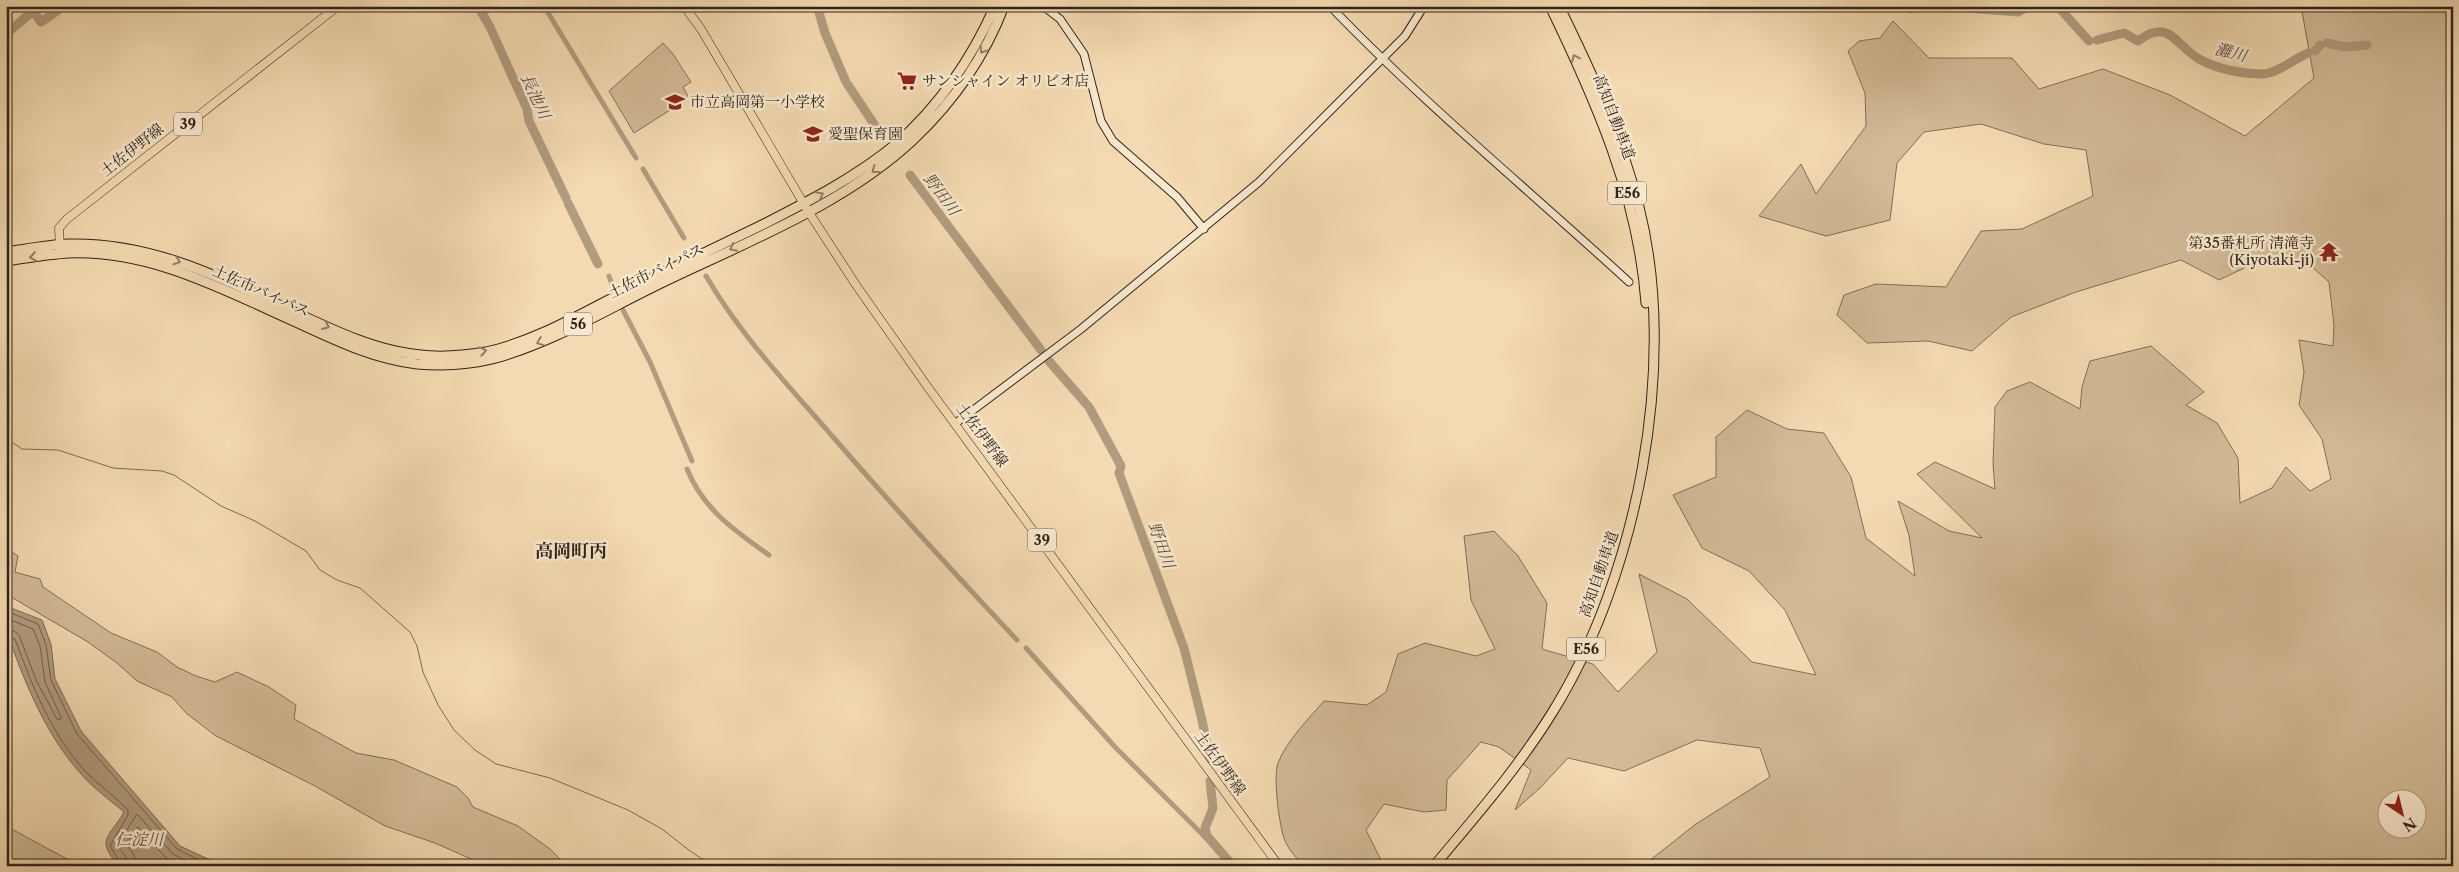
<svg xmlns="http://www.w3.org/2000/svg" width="2459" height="872" viewBox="0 0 2459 872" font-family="'Libre Caslon Text','Noto Serif JP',serif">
<rect width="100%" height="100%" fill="#f4dab2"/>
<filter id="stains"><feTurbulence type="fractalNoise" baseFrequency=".004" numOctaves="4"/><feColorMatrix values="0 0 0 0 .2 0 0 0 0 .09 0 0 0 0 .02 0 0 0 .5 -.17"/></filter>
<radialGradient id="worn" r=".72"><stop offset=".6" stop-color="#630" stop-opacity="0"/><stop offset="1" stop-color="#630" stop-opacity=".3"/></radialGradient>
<path fill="#d3bb98" stroke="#81705a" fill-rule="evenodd" d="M 2301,6 L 2453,6 L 2453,866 L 1624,866 L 1649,861 L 1696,824 L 1770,777 L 1760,748 L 1697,740 L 1624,771 L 1568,758 L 1540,788 L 1515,810 L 1531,770 L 1499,747 L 1481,742 L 1447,780 L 1446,810 L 1424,812 L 1384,804 L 1366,830 L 1384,866 L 1304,866 C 1297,859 1287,848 1284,838 C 1279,824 1273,776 1278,763 C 1286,742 1309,718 1324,701 L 1367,705 L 1386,692 L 1398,654 L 1425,643 L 1476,656 L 1495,649 L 1471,600 L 1464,536 L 1494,531 L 1518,556 L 1547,603 L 1542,649 L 1593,664 L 1618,692 L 1657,652 L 1639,574 L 1687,599 L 1752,662 L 1816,675 L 1785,610 L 1749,571 L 1702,548 L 1673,495 L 1716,477 L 1716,437 L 1747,410 L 1787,429 L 1824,433 L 1851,477 L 1866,538 L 1915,576 L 1909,535 L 1898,501 L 1949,531 L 1982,538 L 1917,474 L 1935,462 L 1995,489 L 1993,464 L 1995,407 L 2007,391 L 2030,382 L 2080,409 L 2082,387 L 2090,361 L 2151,346 L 2204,392 L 2186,405 L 2217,423 L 2238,458 L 2240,503 L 2272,488 L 2286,467 L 2310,491 L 2331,479 L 2322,439 L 2299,405 L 2304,372 L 2299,340 L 2333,346 L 2334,325 L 2329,282 L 2304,260 L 2255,263 L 2219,280 L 2181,260 L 2076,292 L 2011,317 L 1972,351 L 1928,341 L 1867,343 L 1837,315 L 1844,295 L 1876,284 L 1946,287 L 1981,231 L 2022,229 L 2093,196 L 2086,150 L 2044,144 L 1981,124 L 1924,132 L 1897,163 L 1890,220 L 1826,236 L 1759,216 L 1801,164 L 1816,194 L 1866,126 L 1865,93 L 1848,51 L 1859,41 L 1880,38 L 1893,21 L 1929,58 L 2012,58 L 2039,89 L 2103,69 L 2170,95 L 2245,136 L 2314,78 ZM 2386,800 L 2416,800 L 2416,830 L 2386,830 Z
M 663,43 L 673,54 L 691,82 L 683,87 L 689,98 L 634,133 L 609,91 Z
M 6,548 L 18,556 L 15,572 L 40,579 L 43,587 L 111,633 L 157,652 L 177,667 L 196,676 L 215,682 L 237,672 L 269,687 L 296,705 L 294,719 L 356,753 L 394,760 L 457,787 L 468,798 L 473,807 L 518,826 L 550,849 L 565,864 L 571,866 L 487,866 L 435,843 L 385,826 L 315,786 L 216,736 L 186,713 L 172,697 L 137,681 L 117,663 L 88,642 L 6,594 Z
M 6,826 L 80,866 L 6,866 Z"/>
<path fill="#b19c7f" stroke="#7d6c57" d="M 6,606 L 42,620 L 51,644 L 55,679 L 81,731 L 180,846 L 223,866 L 119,866 C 95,839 109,838 124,812 C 110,800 93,788 81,774 C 47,736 27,688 10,641 L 6,640 Z"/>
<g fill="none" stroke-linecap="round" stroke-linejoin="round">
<path stroke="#70604d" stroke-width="1" d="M 6,611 L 38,624 L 46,645 L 51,680 L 77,734 L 177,849 L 211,866
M 6,618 L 33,629 L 40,646 L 45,682 L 61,717 L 60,720 L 57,719 L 36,680 L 19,635 L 14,631 L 6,629
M 6,635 L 15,639 C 32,685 51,734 85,771 C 98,785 115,796 128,810 L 128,815 L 110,846 L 122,866
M 129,866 L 127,859 L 117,845 L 137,814 L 173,854 L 196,866
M 136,866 L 134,855 L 126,844 L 138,827 L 167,859 L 179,866"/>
<path stroke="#7d6c57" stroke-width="1" d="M 6,438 L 22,449 L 58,450 L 113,468 L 162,471 L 174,475 L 221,506 L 255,521 L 306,551 L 320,570 L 337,580 L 360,588 L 410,632 L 417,646 L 423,672 L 438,705 L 454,730 L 475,750 L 496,764 L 550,778 L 628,810 L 662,829 L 690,851 L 713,866"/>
<path stroke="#b19c7f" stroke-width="5" d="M 544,6 L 636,158
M 643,169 L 684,238
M 609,276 L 613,287
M 706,276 C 741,336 788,385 833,437 C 893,506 954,573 1017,640
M 623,310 L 649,360
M 650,362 L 692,461
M 687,469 C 703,509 735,531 769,555
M 1026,648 L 1115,747 L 1214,846"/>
<path stroke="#b19c7f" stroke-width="9" d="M 478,6 L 490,27 L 527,109 L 529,121 L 566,198
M 817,6 L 825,33 L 846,82
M 1906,6 L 1911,9 L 1921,6
M 1943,6 L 2018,12 L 2029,6
M 2062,11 L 2089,41
M 6,34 L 33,11 L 41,22 L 64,6
M 2097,40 L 2124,33 L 2138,41 C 2169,17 2175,45 2199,59 C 2217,69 2242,74 2263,74 C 2278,73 2294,59 2308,53
M 2327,43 L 2345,47 L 2367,45
M 2315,51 L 2320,45
M 848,85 L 878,130
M 910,175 L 1041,350
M 568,203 L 598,264
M 1048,360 L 1089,407 L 1121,466 L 1119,473 L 1184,648 L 1202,720 L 1210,760
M 1210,781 L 1213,808 L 1205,828 L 1207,836 L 1233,866"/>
<defs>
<path id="secondary" d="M 1043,6 L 1060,19 L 1084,54 L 1101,121 L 1113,141 L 1177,197 L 1204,229
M 1330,6 C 1424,104 1529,190 1629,282
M 956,423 L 1081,329 L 1259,182 L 1405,36 L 1424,6"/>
<path id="primary" d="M 684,6 L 701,29 L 808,211 L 856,285 L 927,386 L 1279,866
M 60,249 L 59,228 L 67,219 L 338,6"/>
<path id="highway" d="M 1550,6 C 1596,101 1638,196 1646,303
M 6,252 C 27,249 47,245 68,244 C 151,242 217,276 290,310 C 329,328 369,348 412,354 C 436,358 462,356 486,352 C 541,340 592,307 642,283 C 681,264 720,245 760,226 C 807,202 855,178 896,144 C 939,106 972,58 995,6
M 6,261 C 27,258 48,254 69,253 C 152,250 224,290 298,323 C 337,341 374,359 417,364 C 442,366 468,365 492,359 C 549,344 602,312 655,286 C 741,244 843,206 914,139 C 953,102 985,56 1004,6
M 1434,866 C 1475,817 1518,768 1552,713 C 1637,577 1679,364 1639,207 C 1621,136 1591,71 1559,6"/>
</defs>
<use href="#secondary" stroke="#2f241b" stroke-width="9"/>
<use href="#primary" stroke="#2f241b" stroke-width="9"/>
<use href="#highway" stroke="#2f241b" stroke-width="11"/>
<use href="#secondary" stroke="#f8e7cd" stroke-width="7"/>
<use href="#primary" stroke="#f4dab2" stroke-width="8"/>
<use href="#highway" stroke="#f4dab2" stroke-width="9"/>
</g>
<defs><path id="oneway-chevron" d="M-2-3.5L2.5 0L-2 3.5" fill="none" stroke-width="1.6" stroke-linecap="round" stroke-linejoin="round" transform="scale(1.25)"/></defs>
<g stroke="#927f66">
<use href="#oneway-chevron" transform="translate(983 50) rotate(121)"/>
<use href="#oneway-chevron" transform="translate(1575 58) rotate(-115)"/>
<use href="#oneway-chevron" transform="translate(875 170) rotate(144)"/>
<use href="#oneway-chevron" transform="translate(820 195) rotate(-29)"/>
<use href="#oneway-chevron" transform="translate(733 248) rotate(154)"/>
<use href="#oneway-chevron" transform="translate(33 257) rotate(171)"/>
<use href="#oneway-chevron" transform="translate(177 261) rotate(18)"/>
<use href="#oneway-chevron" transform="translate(326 326) rotate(24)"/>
<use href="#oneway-chevron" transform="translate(540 342) rotate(158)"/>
<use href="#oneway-chevron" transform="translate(483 351) rotate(-11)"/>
</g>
<defs>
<symbol id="supermarket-bare" viewBox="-9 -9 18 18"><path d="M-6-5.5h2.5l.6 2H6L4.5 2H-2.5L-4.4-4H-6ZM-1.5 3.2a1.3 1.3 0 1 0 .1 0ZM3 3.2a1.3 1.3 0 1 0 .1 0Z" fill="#8f2418" stroke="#f8e7cd" stroke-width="2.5" paint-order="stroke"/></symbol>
<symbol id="school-bare" viewBox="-9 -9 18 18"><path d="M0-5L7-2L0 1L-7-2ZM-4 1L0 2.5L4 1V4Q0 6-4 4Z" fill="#8f2418" stroke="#f8e7cd" stroke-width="2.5" paint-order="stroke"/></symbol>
<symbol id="temple-bare" viewBox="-9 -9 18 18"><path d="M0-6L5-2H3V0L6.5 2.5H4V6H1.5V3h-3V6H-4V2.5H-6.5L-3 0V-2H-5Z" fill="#8f2418" stroke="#f8e7cd" stroke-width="2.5" paint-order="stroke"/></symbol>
</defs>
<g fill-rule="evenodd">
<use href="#supermarket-bare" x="893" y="67" width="28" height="28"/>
<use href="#school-bare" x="661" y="88" width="28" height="28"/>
<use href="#school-bare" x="799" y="120" width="28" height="28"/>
<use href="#temple-bare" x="2315" y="238" width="28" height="28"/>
</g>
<g text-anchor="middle" stroke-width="5" stroke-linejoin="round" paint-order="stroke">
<g fill="#f8e7cd" stroke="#6b5e50" stroke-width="1">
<rect x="174" y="112.5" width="28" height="23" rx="4"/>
<rect x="1608" y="181.5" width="38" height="23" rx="4"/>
<rect x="564" y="312.5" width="28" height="23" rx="4"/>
<rect x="1028" y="528.5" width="28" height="23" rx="4"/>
<rect x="1567" y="637.5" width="38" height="23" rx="4"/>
</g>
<g font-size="14" font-weight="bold" fill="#2f241b">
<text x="188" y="129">39</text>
<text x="1627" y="198">E56</text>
<text x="578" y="329">56</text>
<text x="1042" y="545">39</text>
<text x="1586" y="654">E56</text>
</g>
<g font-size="15" fill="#2f241b" stroke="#f8e7cd" text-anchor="start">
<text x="922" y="86">サンシャイン オリビオ店</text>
<text x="690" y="107">市立高岡第一小学校</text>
<text x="828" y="139">愛聖保育園</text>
<text x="2314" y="248" text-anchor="end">第35番札所 清滝寺<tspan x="2314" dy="17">(Kiyotaki-ji)</tspan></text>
</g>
<g font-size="15" fill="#2f241b" stroke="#f8e7cd">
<text transform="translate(1614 117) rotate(69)" y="5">高知自動車道</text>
<text transform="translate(132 150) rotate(-38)" y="5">土佐伊野線</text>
<text transform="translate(656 271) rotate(-26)" y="5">土佐市バイパス</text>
<text transform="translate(261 291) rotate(24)" y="5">土佐市バイパス</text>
<text transform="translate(982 435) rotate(53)" y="5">土佐伊野線</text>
<text transform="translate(1599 574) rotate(-71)" y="5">高知自動車道</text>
<text transform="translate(1220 763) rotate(54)" y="5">土佐伊野線</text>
</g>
<g font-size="16" font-style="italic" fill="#5c4e3e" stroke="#f8e7cd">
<text transform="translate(2231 52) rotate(14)" y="6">灘川</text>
<text transform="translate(536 96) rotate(65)" y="6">長池川</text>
<text transform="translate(942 194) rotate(53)" y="6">野田川</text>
<text transform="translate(1162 545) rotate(70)" y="6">野田川</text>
<text x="139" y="845">仁淀川</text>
</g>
<g font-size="18" font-weight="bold" fill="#2f241b" stroke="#f8e7cd">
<text x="571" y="557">高岡町丙</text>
</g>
</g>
<rect width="2459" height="872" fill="none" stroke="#f4dab2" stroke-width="25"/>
<rect x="8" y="8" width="2444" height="857" fill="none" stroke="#2f241b" stroke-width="2.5"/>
<rect x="12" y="12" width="2434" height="847" fill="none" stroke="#2f241b"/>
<g transform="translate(2402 814) rotate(145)"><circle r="24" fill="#f8e7cd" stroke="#a89986"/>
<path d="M0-4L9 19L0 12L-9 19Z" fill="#8f2418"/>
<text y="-8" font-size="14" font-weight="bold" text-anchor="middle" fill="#2f241b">N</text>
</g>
<rect width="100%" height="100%" filter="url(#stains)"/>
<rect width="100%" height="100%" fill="url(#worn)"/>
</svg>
